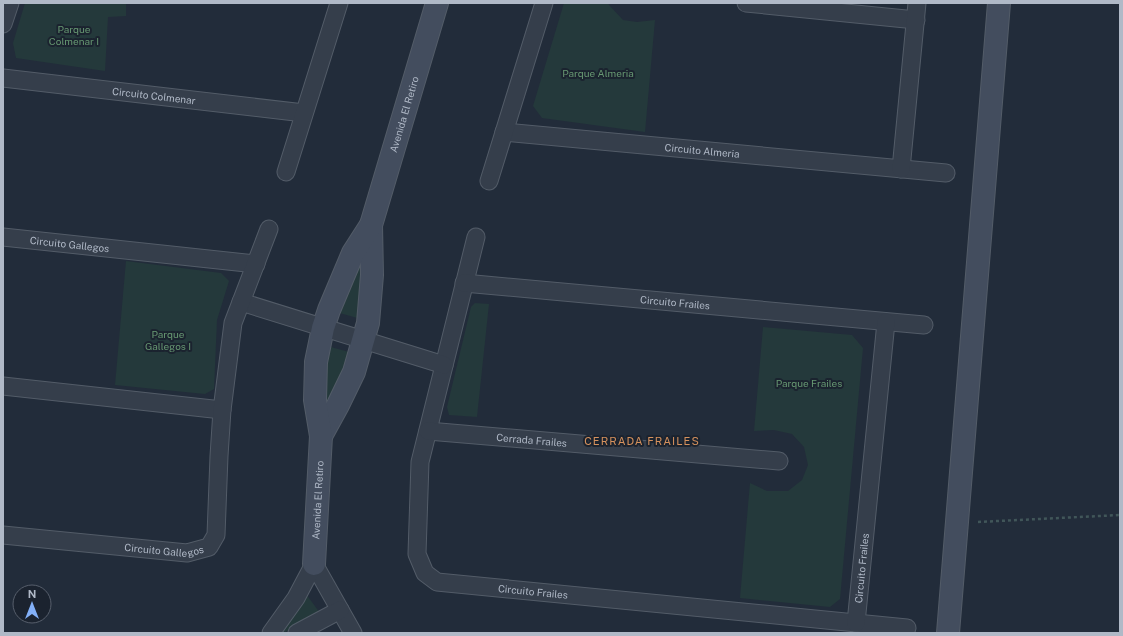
<svg xmlns="http://www.w3.org/2000/svg" width="1123" height="636" viewBox="0 0 1123 636" font-family="'Public Sans',sans-serif">
<rect width="100%" height="100%" fill="#222c3a"/>
<path fill="#24393b" d="M 25,3 L 126,3 L 126,16 L 108,17 L 105,71 L 16,58 L 13,43 Z
M 564,3 L 608,3 L 609,5 L 623,20 L 637,22 L 655,20 L 645,132 L 542,118 L 533,106 Z
M 126,261 L 221,273 L 229,281 L 217,320 L 214,389 L 205,394 L 115,385 Z
M 360,262 L 365,264 L 361,319 L 336,312 Z
M 475,303 L 489,304 L 477,417 L 449,415 L 447,407 L 471,307 Z
M 763,327 L 852,335 L 863,348 L 840,599 L 830,607 L 740,598 L 750,483 L 767,491 L 788,491 L 802,480 L 808,465 L 804,447 L 792,434 L 774,430 L 754,431 Z
M 327,346 L 349,352 L 346,368 L 328,404 L 323,403 Z
M 306,594 L 320,613 L 283,633 L 281,633 Z"/>
<g fill="none" stroke-linecap="round" stroke-linejoin="round">
<defs>
<g id="street">
<path d="M 746,3 L 916,20"/>
<path d="M 3,24 L 10,3"/>
<path id="s1" d="M 3,78 L 304,113"/>
<path id="s2" d="M 504,132 L 946,173"/>
<path d="M 901,169 L 917,3"/>
<path d="M 286,172 L 339,3"/>
<path d="M 489,181 L 544,3"/>
<path id="s3" d="M 3,237 L 256,264"/>
<path id="s4" d="M 476,237 L 420,462 L 417,554 L 425,573 L 437,582 L 907,628"/>
<path id="s5" d="M 464,283 L 924,325"/>
<path d="M 241,302 L 444,365"/>
<path d="M 3,386 L 222,410"/>
<path id="s6" d="M 428,431 L 779,461"/>
<path id="s7" d="M 3,535 L 187,553 L 209,547 L 216,535 L 219,456 L 222,410 L 233,323 L 269,229"/>
<path d="M 314,564 L 353,633"/>
<path id="s8" d="M 856,623 L 886,322"/>
<path d="M 271,633 L 296,598 L 314,564"/>
<path d="M 297,633 L 340,610"/>
</g>
<g id="secondary">
<path d="M 321,436 L 338,405 L 354,372 L 368,323 L 372,275 L 371,225"/>
<path id="s9" d="M 314,564 L 321,436 L 315,400 L 316,362 L 323,328 L 329,310 L 353,253 L 371,225 L 437,3"/>
<path d="M 948,633 L 999,3"/>
</g>
</defs>
<use href="#street" stroke="#535c68" stroke-width="19"/>
<use href="#secondary" stroke="#535c68" stroke-width="24"/>
<path stroke="#415659" stroke-width="2.5" stroke-dasharray="3 3" stroke-linecap="butt" d="M 978,522 L 1120,515"/>
<use href="#street" stroke="#353e4b" stroke-width="17"/>
<use href="#secondary" stroke="#434d5e" stroke-width="22"/>
</g>
<g text-anchor="middle" stroke-width="4" stroke-linejoin="round" paint-order="stroke">
<g font-size="10" fill="#679872" stroke="#1b232f">
<text x="74" y="33">Parque<tspan x="74" dy="12">Colmenar I</tspan></text>
<text x="598" y="77">Parque Almeria</text>
<text x="168" y="338">Parque<tspan x="168" dy="12">Gallegos I</tspan></text>
<text x="809" y="387">Parque Frailes</text>
</g>
<g font-size="10" fill="#b0b9c7" stroke="#1b232f">
<text dy="4" stroke="none"><textPath href="#s1" startOffset="152">Circuito Colmenar</textPath></text>
<text dy="4" stroke="none"><textPath href="#s9" startOffset="467">Avenida El Retiro</textPath></text>
<text dy="4" stroke="none"><textPath href="#s2" startOffset="199">Circuito Almeria</textPath></text>
<text dy="4" stroke="none"><textPath href="#s3" startOffset="67">Circuito Gallegos</textPath></text>
<text dy="4" stroke="none"><textPath href="#s5" startOffset="212">Circuito Frailes</textPath></text>
<text dy="4" stroke="none"><textPath href="#s6" startOffset="104">Cerrada Frailes</textPath></text>
<text dy="4" stroke="none"><textPath href="#s9" startOffset="64">Avenida El Retiro</textPath></text>
<text dy="4" stroke="none"><textPath href="#s7" startOffset="162">Circuito Gallegos</textPath></text>
<text dy="4" stroke="none"><textPath href="#s8" startOffset="55">Circuito Frailes</textPath></text>
<text dy="4" stroke="none"><textPath href="#s4" startOffset="456">Circuito Frailes</textPath></text>
</g>
<g font-size="11" letter-spacing="1" fill="#d5915d" stroke="#1b232f">
<text x="642" y="445">CERRADA FRAILES</text>
</g>
</g>
<rect width="1123" height="636" fill="none" stroke="#b0b9c7" stroke-width="8"/>
<g transform="translate(32 604)"><circle r="19" fill="#1b232f" stroke="#575f6c"/>
<path d="M0-3L7 15L0 10L-7 15Z" fill="#83b0f8"/>
<text y="-6" font-size="11" font-weight="bold" text-anchor="middle" fill="#b0b9c7">N</text>
</g>
</svg>
